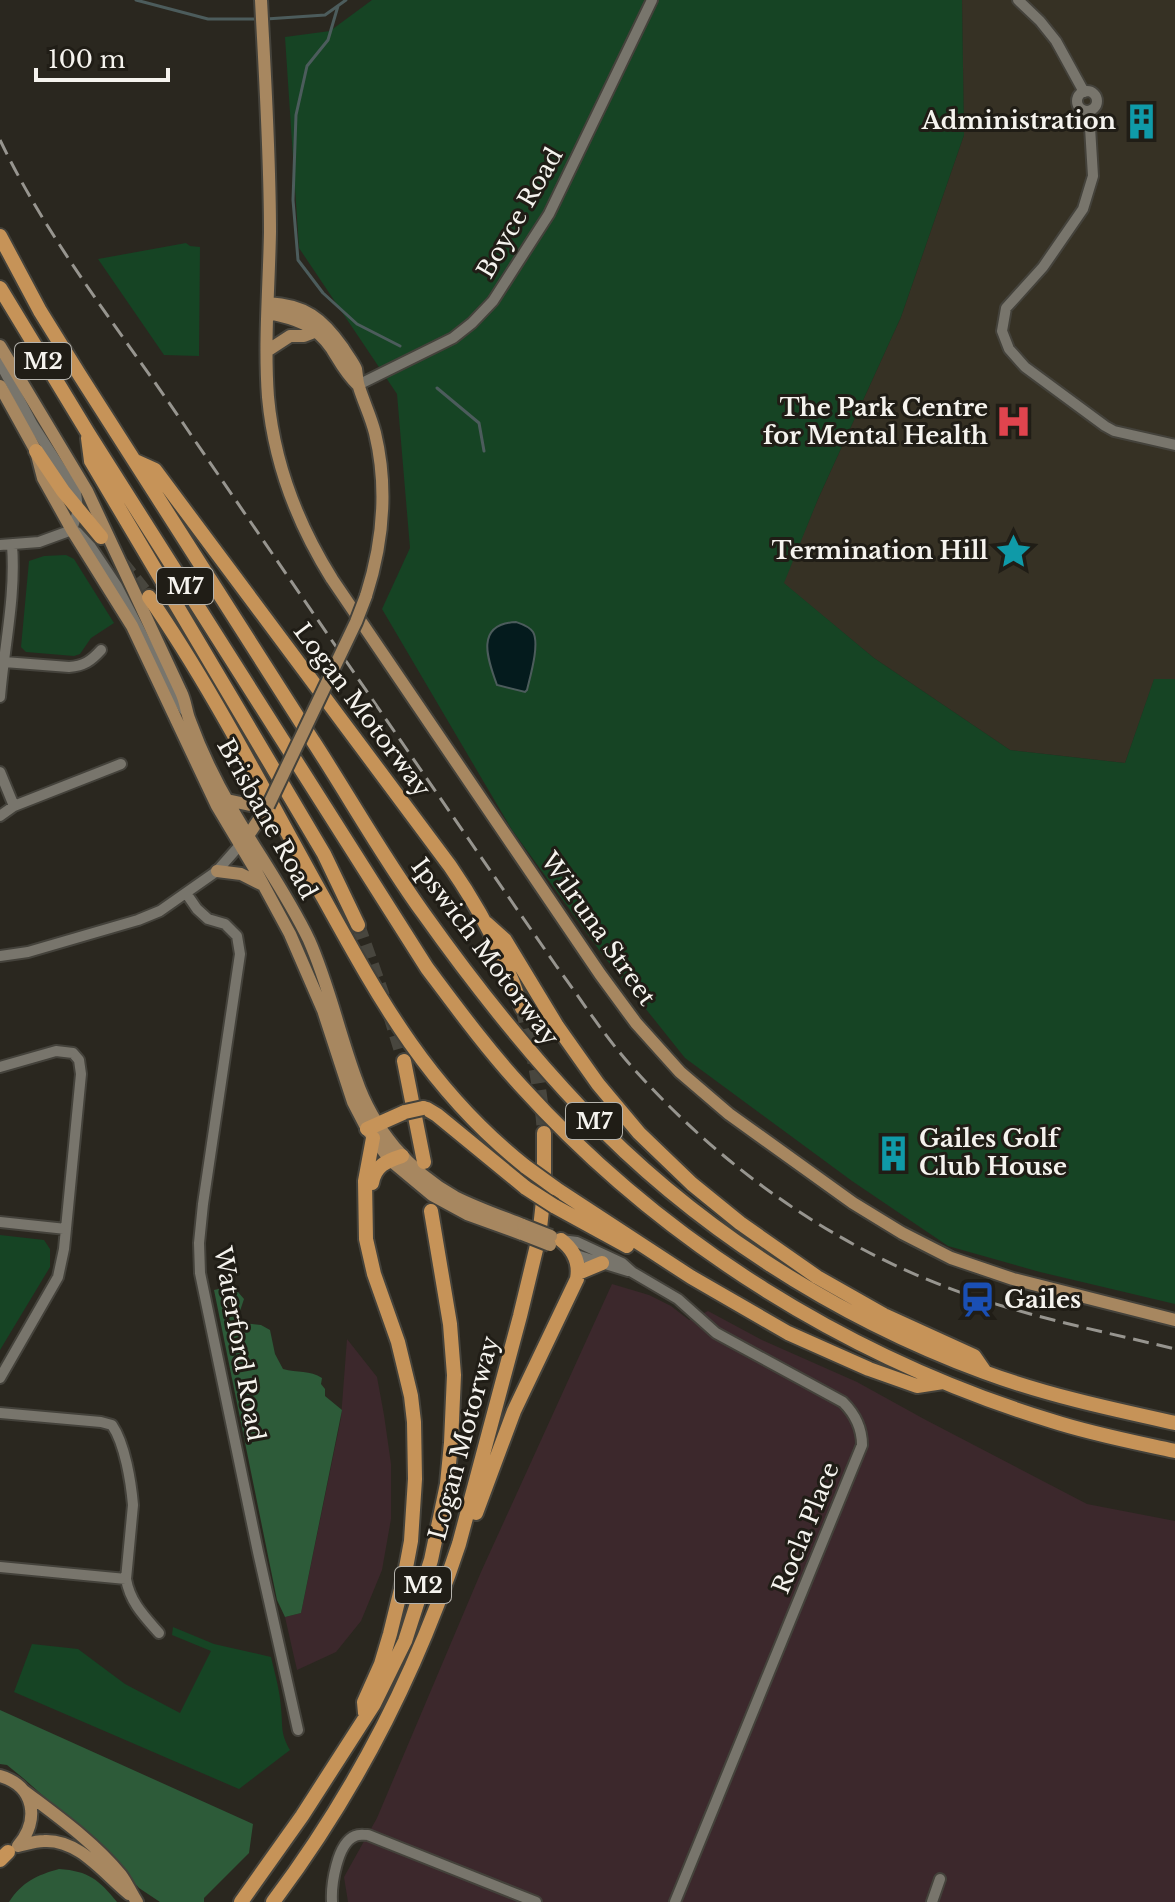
<svg xmlns="http://www.w3.org/2000/svg" width="1175" height="1902" viewBox="0 0 1175 1902" font-family="'Libre Baskerville',serif">
<rect width="100%" height="100%" fill="#2a271f"/>
<path fill="#363124" d="M 962,0 L 1175,0 L 1175,679 L 1154,680 L 1125,763 L 1010,750 L 874,658 L 783,583 L 818,499 L 901,317 L 964,135 Z"/>
<path fill="#3c282c" d="M 612,1284 L 649,1295 L 671,1306 L 689,1320 L 708,1311 L 762,1340 L 857,1382 L 924,1419 L 1087,1504 L 1175,1521 L 1175,1902 L 348,1902 L 344,1877 L 377,1818 L 481,1572 Z
M 347,1339 L 377,1377 L 384,1415 L 391,1464 L 391,1519 L 382,1570 L 361,1621 L 336,1652 L 297,1670 L 285,1617 L 301,1613 L 341,1418 Z"/>
<path fill="#164424" d="M 372,0 L 962,0 L 964,135 L 901,317 L 818,499 L 784,583 L 874,658 L 1010,750 L 1125,763 L 1154,679 L 1175,679 L 1175,1304 L 1040,1272 L 948,1246 L 852,1181 L 685,1058 L 602,954 L 512,830 L 382,609 L 410,548 L 397,394 L 299,248 L 285,37 L 330,31 Z
M 186,243 L 190,246 L 200,247 L 199,356 L 164,355 L 98,259 Z
M 66,555 L 74,559 L 114,623 L 91,638 L 80,654 L 74,656 L 26,652 L 21,647 L 29,561 L 44,556 Z
M 0,1235 L 44,1240 L 50,1249 L 50,1267 L 0,1350 Z
M 173,1627 L 214,1644 L 271,1657 C 275,1674 280,1691 281,1708 C 283,1726 280,1733 290,1750 L 239,1789 L 14,1692 L 32,1644 L 78,1649 L 125,1684 L 180,1713 L 211,1651 L 172,1635 Z"/>
<path fill="#2d5b39" d="M 223,1288 L 238,1292 L 244,1299 L 239,1314 L 244,1323 L 261,1325 L 270,1330 L 275,1354 L 283,1369 C 297,1373 310,1370 322,1378 L 321,1384 L 325,1389 L 325,1396 L 342,1410 L 301,1613 L 285,1617 L 277,1600 L 214,1290 Z
M 0,1710 L 253,1824 L 249,1853 L 204,1898 L 204,1902 L 160,1902 L 139,1888 L 101,1847 L 23,1778 L 7,1765 L 0,1764 Z
M 59,1869 C 89,1871 99,1880 117,1902 L 9,1902 C 22,1882 37,1875 59,1869 Z"/>
<path fill="#041b1d" stroke="#4c5c5c" stroke-width="2" d="M 516,622 C 522,624 529,626 533,632 C 540,644 530,677 527,690 L 525,692 L 497,685 C 487,658 475,624 516,622 Z"/>
<g fill="none" stroke-linecap="round" stroke-linejoin="round">
<path stroke="#4c5c5c" stroke-width="3" d="M 136,0 L 208,19 L 258,19
M 338,6 L 328,40 L 307,66 L 296,115 L 293,200 L 298,260 L 323,293 L 357,324 L 400,346
M 266,19 L 325,15 L 346,0
M 437,388 L 479,423 L 484,451"/>
<path stroke="#48463e" stroke-width="14" stroke-dasharray="14 7" stroke-linecap="butt" d="M 122,563 L 149,597
M 358,925 L 383,996
M 522,1008 C 533,1050 541,1091 544,1133
M 390,1015 L 404,1061"/>
<defs>
<path id="minor" d="M 1018,0 L 1040,21 L 1056,41 L 1084,92
M1077 101a10 10 0 1 1 20 0a10 10 0 1 1-20 0Z
M 1089,111 L 1093,176 L 1083,209 L 1043,267 L 1006,308 L 1002,331 L 1009,349 L 1025,367 L 1105,426 L 1114,431 L 1175,445
M 0,363 L 33,425 L 76,492 L 78,510 L 72,530
M 358,385 L 453,338 L 472,323 L 493,301 L 549,214 L 652,0
M 77,532 L 91,547 L 117,586 L 161,671 L 184,710
M 0,545 L 39,542 L 72,530
M 4,662 L 69,667 C 84,666 91,661 101,650
M 0,697 C 4,647 16,596 12,545
M 0,772 L 14,806
M 0,816 L 14,806 L 121,764
M 186,893 L 197,909 L 208,919 L 225,924 L 237,936 L 240,954 L 203,1204 L 199,1243 L 200,1273 L 258,1552 L 298,1730
M 0,956 L 28,952 L 138,920 L 160,911 L 217,871 L 240,845
M 0,1067 L 56,1051 L 73,1053 L 79,1060 L 81,1074 L 64,1249 L 58,1277 L 0,1378
M 0,1222 L 66,1229
M 561,1240 L 577,1242 L 622,1263 L 632,1272 L 678,1299 L 716,1333 L 843,1402 C 855,1414 862,1427 862,1445 L 675,1902
M 573,1254 L 628,1271
M 0,1413 L 101,1422 L 112,1425 C 125,1444 131,1482 133,1505 L 126,1579 C 130,1602 144,1616 159,1633
M 0,1567 L 126,1579
M 332,1902 C 331,1885 337,1843 355,1836 C 359,1834 363,1835 368,1835 L 536,1902
M 932,1902 L 940,1879"/>
<path id="major" d="M 261,0 C 265,77 270,155 270,232 C 269,287 264,342 268,397 C 274,463 297,523 332,579 L 600,974 L 636,1023 L 680,1072 L 729,1114 L 853,1203 L 902,1233 L 951,1258 L 1013,1279 L 1175,1320
M 268,303 C 305,305 322,318 343,348 C 347,355 353,362 356,369 C 357,375 357,381 359,387 C 364,403 371,417 375,433 C 388,487 383,543 366,596
M 268,313 C 295,318 316,325 332,349 C 340,362 346,374 358,385
M 0,346 L 87,491 L 181,692 C 186,702 186,712 190,721 C 201,751 216,782 232,809 C 257,853 287,894 309,940 C 329,985 339,1033 356,1079 C 373,1129 409,1171 455,1197 C 477,1208 500,1216 523,1225
M 267,351 L 290,336 L 304,336 L 317,331
M 0,386 L 36,451 L 43,478 L 72,530 L 132,626 L 217,806 L 257,873 L 290,934 L 323,1010 L 353,1102 L 367,1129 L 390,1160 L 432,1195 L 467,1214 L 522,1234
M 227,800 L 250,805 L 268,806
M 245,840 L 268,806
M 217,871 L 241,874 L 263,885
M 0,1776 C 35,1786 40,1820 18,1846
M 24,1791 C 57,1816 94,1842 121,1875 C 127,1883 131,1893 137,1902
M 18,1846 C 27,1844 35,1841 44,1841 C 79,1839 104,1874 129,1894"/>
<path id="highway" d="M 0,236 L 40,311 L 79,374 C 157,497 235,619 313,741 C 350,798 384,859 424,914 C 473,983 525,1049 583,1110 C 693,1226 835,1317 984,1372 C 1046,1395 1111,1409 1175,1423
M 0,288 L 88,433 L 427,968 C 457,1008 487,1049 521,1086 C 663,1243 850,1359 1052,1421 C 1092,1434 1134,1442 1175,1451
M 88,438 L 91,461 L 324,854 L 358,925
M 36,451 L 63,491 L 101,537
M 135,461 L 155,470 L 450,866 C 481,911 505,956 522,1008
M 149,597 C 214,691 267,797 323,897 C 381,1002 430,1091 526,1167
M 486,923 L 505,940 L 557,1026 L 598,1084 L 639,1133 L 692,1184 L 740,1223 L 817,1277 L 884,1315 L 974,1356 L 985,1372
M 404,1061 L 424,1162
M 423,1108 L 427,1109 L 437,1115 L 526,1188
M 367,1129 L 405,1112
M 372,1183 C 375,1166 386,1161 402,1156
M 555,1188 L 691,1277 L 788,1333 L 869,1369 L 917,1386 L 943,1382
M 554,1206 L 627,1246
M 578,1273 L 602,1263
M 476,1513 L 514,1411 L 577,1279 C 580,1263 574,1250 561,1240
M 365,1713 L 364,1702 L 381,1664 L 390,1634 L 405,1573 L 411,1541 L 415,1479 L 414,1422 L 411,1396 L 398,1342 L 374,1274 L 366,1239 L 365,1181 L 373,1138
M 0,1860 L 8,1852
M 241,1902 L 302,1816 L 374,1704 L 405,1641 L 431,1560 L 447,1484 L 451,1443 L 454,1375 L 450,1324 L 431,1211
M 273,1902 C 354,1794 417,1672 459,1544 L 520,1316 L 539,1237 L 544,1192 L 544,1133"/>
</defs>
<use href="#minor" stroke="#44423b" stroke-width="14"/>
<use href="#major" stroke="#44423b" stroke-width="16"/>
<use href="#highway" stroke="#44423b" stroke-width="18"/>
<use href="#minor" stroke="#78756c" stroke-width="10"/>
<use href="#major" stroke="#a78760" stroke-width="12"/>
<use href="#highway" stroke="#c69358" stroke-width="14"/>
<path stroke="#97958f" stroke-width="3" stroke-dasharray="16 8" stroke-linecap="butt" d="M 0,140 C 50,244 123,334 187,429 C 310,609 433,788 557,967 C 580,998 601,1031 626,1060 C 721,1169 842,1254 980,1299 C 1044,1320 1110,1333 1175,1349"/>
<defs>
<path id="major-bridge" d="M 268,806 L 356,622 L 366,596
M 523,1225 L 551,1236
M 522,1234 L 550,1245"/>
<path id="highway-bridge" d="M 405,1112 L 423,1108
M 526,1167 L 555,1188
M 526,1188 L 554,1206"/>
</defs>
<use href="#major-bridge" stroke="#44423b" stroke-width="16" stroke-linecap="butt"/>
<use href="#highway-bridge" stroke="#44423b" stroke-width="18" stroke-linecap="butt"/>
<use href="#major-bridge" stroke="#a78760" stroke-width="12"/>
<use href="#highway-bridge" stroke="#c69358" stroke-width="14"/>
</g>
<defs>
<symbol id="building-bare" viewBox="-9 -9 18 18"><path d="M-4-6H4V6H1V3H-1V6H-4ZM-2.5-4.3h1.7v1.8h-1.7ZM.8-4.3h1.7v1.8H.8ZM-2.5-1h1.7V.8h-1.7ZM.8-1h1.7V.8H.8Z" fill="#0f9aa8" stroke="#201d16" stroke-width="2.5" paint-order="stroke"/></symbol>
<symbol id="hospital-bare" viewBox="-9 -9 18 18"><path d="M-5-5h3v3.5h4V-5h3V5h-3V1.5h-4V5h-3Z" fill="#e0444e" stroke="#201d16" stroke-width="2.5" paint-order="stroke"/></symbol>
<symbol id="sight-bare" viewBox="-9 -9 18 18"><path d="M0-6L1.8-2.2L6-1.7L2.9 1.2L3.7 5.4L0 3.3L-3.7 5.4L-2.9 1.2L-6-1.7L-1.8-2.2Z" fill="#0f9aa8" stroke="#201d16" stroke-width="2.5" paint-order="stroke"/></symbol>
<symbol id="station-bare" viewBox="-9 -9 18 18"><path d="M-3-6H3Q5-6 5-4V2Q5 4 3 4L4.5 6H3L1.5 4h-3L-3 6H-4.5L-3 4Q-5 4-5 2V-4Q-5-6-3-6ZM-3.5-4v3h7v-3ZM-3.5 1v1.5H-2V1ZM2 1v1.5H3.5V1Z" fill="#1a4fb4" stroke="#201d16" stroke-width="2.5" paint-order="stroke"/></symbol>
</defs>
<g fill-rule="evenodd">
<use href="#building-bare" x="1116" y="96" width="51" height="51"/>
<use href="#hospital-bare" x="988" y="396" width="51" height="51"/>
<use href="#sight-bare" x="988" y="526" width="51" height="51"/>
<use href="#building-bare" x="868" y="1128" width="51" height="51"/>
<use href="#station-bare" x="952" y="1274" width="51" height="51"/>
</g>
<g text-anchor="middle" stroke-width="6" stroke-linejoin="round" paint-order="stroke">
<g fill="#201d16" stroke="#b5b3ad" stroke-width="2">
<rect x="15" y="343" width="56" height="36" rx="6"/>
<rect x="157" y="568" width="56" height="36" rx="6"/>
<rect x="566" y="1103" width="56" height="36" rx="6"/>
<rect x="395" y="1567" width="56" height="36" rx="6"/>
</g>
<g font-size="22" font-weight="bold" fill="#f5f3ee">
<text x="43" y="369">M2</text>
<text x="185" y="594">M7</text>
<text x="594" y="1129">M7</text>
<text x="423" y="1593">M2</text>
</g>
<g font-size="24" font-weight="bold" fill="#f5f3ee" stroke="#201d16" text-anchor="end">
<text x="1116" y="129">Administration</text>
<text x="988" y="416">The Park Centre<tspan x="988" dy="28">for Mental Health</tspan></text>
<text x="988" y="559">Termination Hill</text>
<text x="919" y="1147" text-anchor="start">Gailes Golf<tspan x="919" dy="28">Club House</tspan></text>
<text x="1004" y="1308" text-anchor="start">Gailes</text>
</g>
<g font-size="24" fill="#f5f3ee" stroke="#201d16">
<text transform="translate(520 213) rotate(-60)" y="8">Boyce Road</text>
<text transform="translate(362 710) rotate(53)" y="8">Logan Motorway</text>
<text transform="translate(267 819) rotate(61)" y="8">Brisbane Road</text>
<text transform="translate(598 929) rotate(55)" y="8">Wilruna Street</text>
<text transform="translate(485 952) rotate(53)" y="8">Ipswich Motorway</text>
<text transform="translate(239 1344) rotate(80)" y="8">Waterford Road</text>
<text transform="translate(464 1438) rotate(-75)" y="8">Logan Motorway</text>
<text transform="translate(806 1528) rotate(-68)" y="8">Rocla Place</text>
</g>
</g>
<path d="M36 68v12h132v-12" fill="none" stroke="#f5f3ee" stroke-width="4"/>
<text x="48" y="68" font-size="24" fill="#f5f3ee" stroke="#201d16" stroke-width="6" paint-order="stroke">100 m</text>
</svg>
